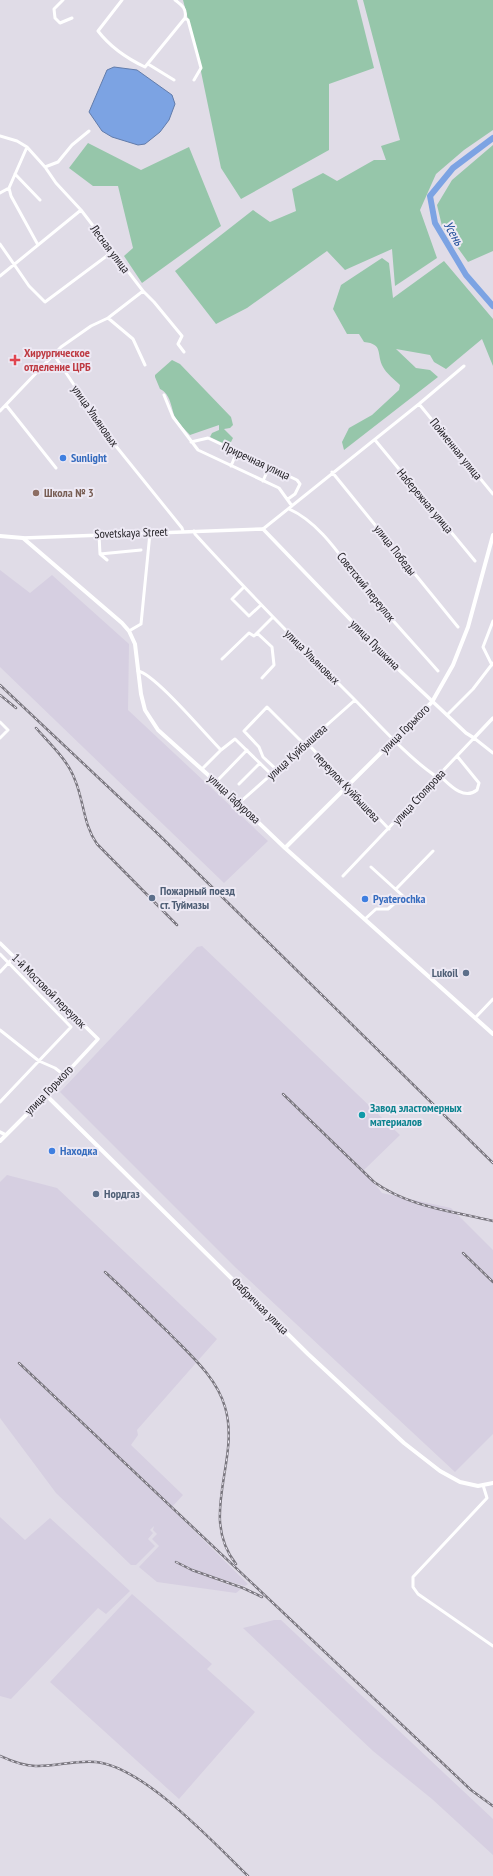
<svg xmlns="http://www.w3.org/2000/svg" width="493" height="1876" viewBox="0 0 493 1876" font-family="'PT Sans Narrow',sans-serif">
<rect width="100%" height="100%" fill="#e0dce7"/>
<path fill="#d6cfe1" d="M 0,570 L 30,593 L 52,575 L 129,644 L 128,710 L 268,841 L 224,883 L 0,667 Z
M 202,946 L 400,1135 L 364,1170 L 382,1193 L 451,1208 L 493,1250 L 493,1434 L 455,1472 L 235,1267 L 60,1092 L 197,947 Z
M 7,1175 L 57,1188 L 217,1339 L 137,1430 L 138,1435 L 131,1445 L 183,1495 L 171,1508 L 248,1584 L 245,1586 L 220,1579 L 217,1581 L 241,1589 L 236,1593 L 157,1582 L 139,1567 L 159,1546 L 152,1539 L 157,1534 L 153,1530 L 154,1526 L 150,1530 L 153,1533 L 148,1539 L 155,1546 L 136,1565 L 131,1565 L 56,1493 L 0,1418 L 0,1182 Z
M 0,1517 L 25,1540 L 50,1518 L 130,1591 L 106,1614 L 98,1608 L 11,1699 L 0,1696 Z
M 132,1594 L 212,1664 L 207,1669 L 255,1712 L 179,1799 L 50,1682 Z
M 274,1620 L 281,1620 L 493,1819 L 493,1855 L 432,1799 L 373,1751 L 243,1628 Z"/>
<path fill="#96c6aa" d="M 183,0 L 357,0 L 374,68 L 329,84 L 329,150 L 241,199 L 221,168 L 199,62 Z
M 363,0 L 493,0 L 493,130 L 464,150 L 436,174 L 420,210 L 437,258 L 395,286 L 392,249 L 345,270 L 327,251 L 247,308 L 216,324 L 175,271 L 253,210 L 270,222 L 296,211 L 292,189 L 323,173 L 337,181 L 374,160 L 386,160 L 381,146 L 400,140 Z
M 88,143 L 141,170 L 189,147 L 221,226 L 142,283 L 124,256 L 133,248 L 118,186 L 93,186 L 69,168 Z
M 493,145 L 493,251 L 468,262 L 442,226 L 437,205 L 452,180 Z
M 382,258 L 389,263 L 393,298 L 444,261 L 493,319 L 493,366 L 482,339 L 446,369 L 434,362 L 430,355 L 396,349 L 416,368 L 430,370 L 438,377 L 344,450 L 342,442 L 349,428 L 372,415 L 399,390 L 400,385 C 395,380 386,373 383,367 C 376,354 384,344 364,342 L 359,334 L 347,334 L 333,309 L 341,285 Z
M 172,360 L 180,364 L 231,417 L 233,425 L 230,428 L 224,429 L 233,438 L 229,446 L 210,437 L 212,433 L 219,430 L 219,425 L 190,435 C 185,430 179,424 175,417 C 171,408 171,394 160,389 L 155,377 L 155,375 Z"/>
<path fill="#7ca3e3" stroke="#627cab" d="M 114,67 L 137,70 L 172,95 L 175,104 L 169,120 L 160,132 L 145,144 L 138,145 L 112,137 L 102,131 L 89,112 L 107,70 Z"/>
<g fill="none" stroke-linecap="round" stroke-linejoin="round">
<path stroke="#7ca3e3" stroke-width="6" d="M 493,138 L 453,168 L 430,196 L 435,223 L 466,275 L 493,306"/>
<path stroke="#fff" stroke-width="3" d="M 63,0 L 54,9 L 55,18 L 60,23 L 72,18
M 122,0 L 98,31 C 111,48 126,58 145,67 L 185,18 C 187,9 182,5 175,0
M 185,18 L 188,20 L 201,68 L 194,80
M 148,64 L 174,80
M 0,136 L 17,141 L 27,147 L 45,167 L 56,183 L 81,210 L 143,291 L 154,302 L 182,336 L 178,344 L 184,352
M 45,167 L 58,162 L 72,145 L 89,131
M 15,174 L 40,200
M 9,188 L 11,196 L 38,245
M 0,193 L 9,188 L 27,147
M 0,244 L 29,286 L 45,302 L 112,252
M 0,276 L 81,210
M 108,318 L 133,339 L 145,365
M 54,355 L 111,440 L 182,528 L 183,531
M 164,395 L 173,417 L 198,450 L 279,488 L 292,506
M 419,404 L 493,494
M 6,405 L 56,468
M 0,411 L 61,347 L 91,326 L 108,318 L 143,291
M 375,440 L 475,561
M 191,442 L 208,438 L 297,480 L 300,484 L 295,494 L 288,499
M 231,466 L 237,452
M 332,472 L 458,627
M 263,481 L 269,467
M 289,509 C 323,524 345,564 369,593 C 391,619 415,645 438,671
M 263,529 L 419,404 L 464,366
M 194,531 L 195,534 C 245,589 298,643 351,696 C 377,722 407,757 437,777
M 99,535 L 100,554 L 141,550
M 100,554 L 107,560
M 244,587 L 232,599 L 249,616 L 261,605
M 129,631 L 141,624 L 150,533
M 257,633 L 272,647 L 274,665 L 262,678
M 222,659 L 249,633 L 254,636 L 273,617
M 492,665 L 483,647 L 493,621
M 138,671 C 155,674 206,735 221,750 L 202,769
M 447,715 L 473,689 L 493,663
M 0,722 L 8,730 L 0,738
M 307,743 L 389,829
M 221,750 L 235,739 L 272,775
M 277,770 L 263,757 L 259,747 L 244,731 L 267,707 L 305,745
M 439,775 C 449,784 463,801 477,790 L 479,783 L 457,756
M 216,782 L 247,750
M 239,784 L 260,763
M 239,803 L 355,700
M 343,876 L 474,738 L 493,753
M 396,889 L 433,851
M 365,919 L 376,909 L 388,909 L 403,896 L 371,867
M 0,954 L 71,1027 L 0,1102
M 0,972 L 14,957
M 475,1018 L 493,999
M 0,1030 L 39,1061 L 55,1068 L 64,1075
M 483,1485 L 487,1498 L 413,1577 L 413,1587 L 418,1594 L 493,1646"/>
<path stroke="#fff" stroke-width="3.5" d="M 23,538 L 263,529 L 396,667 L 466,733 L 474,738 L 493,718
M 0,943 L 98,1039 L 46,1095
M 0,1132 L 6,1135"/>
<path stroke="#fff" stroke-width="4" d="M 0,536 L 23,538 L 122,623 L 129,631 L 135,644 L 141,694 L 145,710 L 158,730 L 216,782 L 285,848 L 493,1034
M 285,848 L 432,702 L 453,665 L 468,627 L 493,535
M 0,1141 L 46,1095 L 308,1354 L 404,1443 L 440,1471 L 460,1482 L 478,1486 L 493,1483"/>
<defs>
<path id="rail" d="M 0,685 L 156,832 L 493,1163
M 0,695 L 16,708
M 36,728 C 49,743 68,760 75,780 C 84,801 83,824 97,844 L 177,925
M 283,1094 L 374,1182 C 409,1207 452,1211 493,1221
M 463,1253 L 493,1282
M 105,1272 C 126,1291 146,1311 167,1331 C 189,1354 216,1376 225,1407 C 241,1460 198,1516 236,1564
M 19,1363 L 471,1790 L 493,1806
M 176,1562 L 192,1570 L 243,1588 L 262,1597
M 0,1756 C 11,1761 26,1767 38,1766 C 58,1766 76,1760 96,1762 C 144,1767 213,1842 248,1876"/>
</defs>
<use href="#rail" stroke="#7a777f" stroke-width="2.5"/>
<use href="#rail" stroke="#ede9f4" stroke-width="1" stroke-dasharray="3" stroke-linecap="butt"/>
</g>
<path fill="#e0444e" stroke="#ede9f4" stroke-width="1.5" d="M13 354h4v4h4v4h-4v4h-4v-4h-4v-4h4z"/>
<g fill="#3f7fe0" stroke="#ede9f4" stroke-width="1.5">
<circle cx="63" cy="458" r="4"/>
<circle cx="365" cy="899" r="4"/>
<circle cx="52" cy="1151" r="4"/>
</g>
<circle fill="#8d6e63" stroke="#ede9f4" stroke-width="1.5" cx="36" cy="493" r="4"/>
<g fill="#5c6f8a" stroke="#ede9f4" stroke-width="1.5">
<circle cx="152" cy="898" r="4"/>
<circle cx="466" cy="973" r="4"/>
<circle cx="96" cy="1194" r="4"/>
</g>
<circle fill="#0f9aa8" stroke="#ede9f4" stroke-width="1.5" cx="362" cy="1115" r="4"/>
<g text-anchor="middle" stroke-width="4" stroke-linejoin="round" paint-order="stroke">
<g font-size="12" fill="#242227" stroke="#ede9f4">
<text transform="translate(110 249) rotate(53)" y="4">Лесная улица</text>
<text transform="translate(95 416) rotate(55)" y="4">улица Ульяновых</text>
<text transform="translate(456 449) rotate(51)" y="4">Пойменная улица</text>
<text transform="translate(256 461) rotate(25)" y="4">Приречная улица</text>
<text transform="translate(425 501) rotate(50)" y="4">Набережная улица</text>
<text transform="translate(131 533) rotate(-2)" y="4">Sovetskaya Street</text>
<text transform="translate(395 550) rotate(52)" y="4">улица Победы</text>
<text transform="translate(366 587) rotate(51)" y="4">Советский переулок</text>
<text transform="translate(375 645) rotate(45)" y="4">улица Пушкина</text>
<text transform="translate(312 657) rotate(45)" y="4">улица Ульяновых</text>
<text transform="translate(405 729) rotate(-45)" y="4">улица Горького</text>
<text transform="translate(297 752) rotate(-42)" y="4">улица Куйбышева</text>
<text transform="translate(347 787) rotate(47)" y="4">переулок Куйбышева</text>
<text transform="translate(419 797) rotate(-47)" y="4">улица Столярова</text>
<text transform="translate(234 799) rotate(43)" y="4">улица Гафурова</text>
<text transform="translate(49 991) rotate(45)" y="4">1-й Мостовой переулок</text>
<text transform="translate(49 1090) rotate(-46)" y="4">улица Горького</text>
<text transform="translate(260 1306) rotate(45)" y="4">Фабричная улица</text>
</g>
<g font-size="12" font-weight="bold" fill="#be3a42" stroke="#ede9f4" text-anchor="start">
<text x="24" y="357">Хирургическое<tspan x="24" dy="14">отделение ЦРБ</tspan></text>
</g>
<g font-size="12" font-weight="bold" fill="#366cbe" stroke="#ede9f4" text-anchor="start">
<text x="71" y="462">Sunlight</text>
<text x="373" y="903">Pyaterochka</text>
<text x="60" y="1155">Находка</text>
</g>
<g font-size="12" font-weight="bold" fill="#785e54" stroke="#ede9f4" text-anchor="start">
<text x="44" y="497">Школа № 3</text>
</g>
<g font-size="12" font-weight="bold" fill="#4e5e75" stroke="#ede9f4" text-anchor="start">
<text x="160" y="895">Пожарный поезд<tspan x="160" dy="14">ст. Туймазы</tspan></text>
<text x="458" y="977" text-anchor="end">Lukoil</text>
<text x="104" y="1198">Нордгаз</text>
</g>
<g font-size="12" font-weight="bold" fill="#0d838f" stroke="#ede9f4" text-anchor="start">
<text x="370" y="1112">Завод эластомерных<tspan x="370" dy="14">материалов</tspan></text>
</g>
<g font-size="13" font-style="italic" fill="#204e9a" stroke="#ede9f4">
<text transform="translate(454 233) rotate(60)" y="5">Усень</text>
</g>
</g>
</svg>
